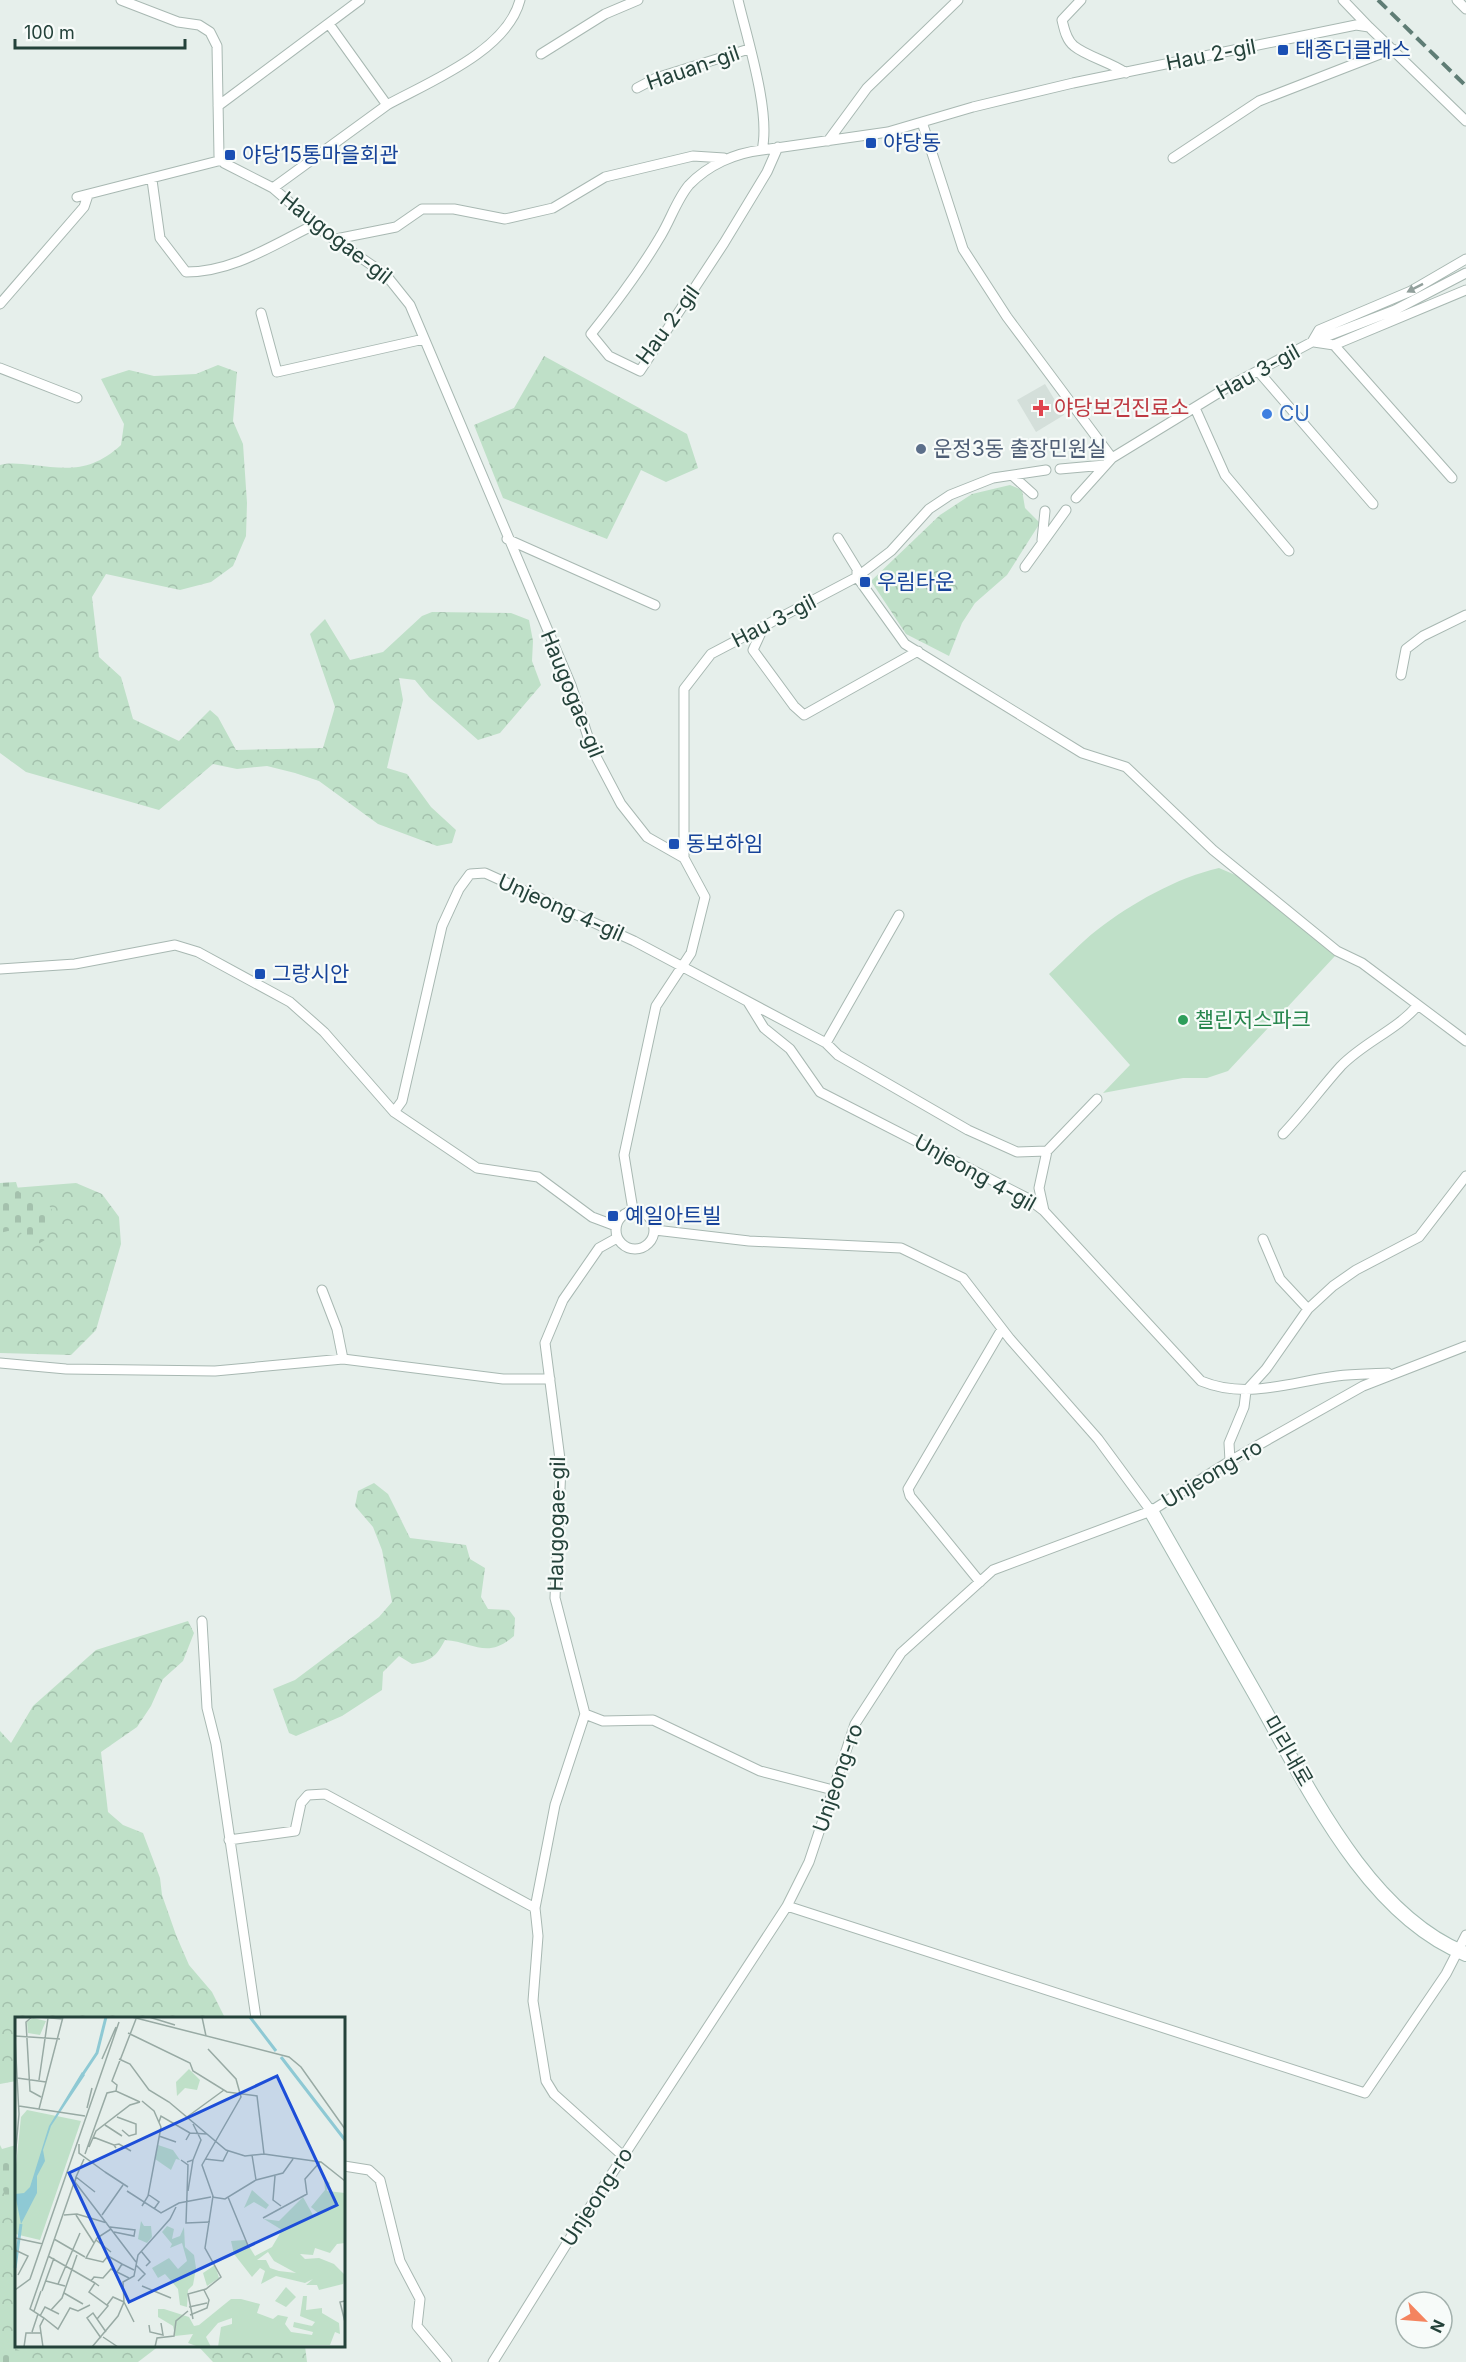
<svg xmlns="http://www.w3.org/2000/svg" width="1466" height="2362" viewBox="0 0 1466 2362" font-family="Inter,'Noto Sans KR',sans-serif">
<defs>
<pattern id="forest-crowns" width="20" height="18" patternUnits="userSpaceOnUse" patternTransform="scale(1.5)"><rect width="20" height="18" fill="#bfe0c8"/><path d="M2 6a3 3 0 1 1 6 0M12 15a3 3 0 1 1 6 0" fill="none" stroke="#a4c1ad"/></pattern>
<pattern id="cemetery-stones" width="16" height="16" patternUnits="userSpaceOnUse" patternTransform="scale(1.5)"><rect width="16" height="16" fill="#bfe0c8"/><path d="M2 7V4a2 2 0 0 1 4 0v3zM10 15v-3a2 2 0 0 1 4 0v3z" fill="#a4c1ad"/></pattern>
</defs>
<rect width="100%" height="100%" fill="#e6efeb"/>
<path fill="#d4dfda" d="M 1045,384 L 1064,415 L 1036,432 L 1017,400 Z"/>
<path fill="url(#forest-crowns)" d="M 544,356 L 687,434 L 698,468 L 666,482 L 641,470 L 607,539 L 503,498 L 474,425 L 514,408 Z
M 218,365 L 237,372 L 233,421 L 243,444 L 247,503 L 246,536 L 233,566 L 211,582 L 180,590 L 106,574 L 92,597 L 99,657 L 121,677 L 133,719 L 179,741 L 210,710 L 218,717 L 236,750 L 323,748 L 335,707 L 310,634 L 325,619 L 350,660 L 383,652 L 422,616 L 432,612 L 511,613 L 529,620 L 533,641 L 532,661 L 541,685 L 500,733 L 478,740 L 429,697 L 415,680 L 399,678 L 403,700 L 387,768 L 407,774 L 431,807 L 456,830 L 452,843 L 437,846 L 378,824 L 319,781 L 295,773 L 267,766 L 237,769 L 213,764 L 159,810 L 26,772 L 0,753 L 0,465 C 11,462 21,464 33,465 C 71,470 92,471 121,445 L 124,424 L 101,379 L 129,370 L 154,376 L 196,374 Z
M 1010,485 L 1022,490 L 1025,508 L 1040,523 L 1007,575 L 975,603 L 962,623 L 949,656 L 906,634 L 871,581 L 940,515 L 972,494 Z
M 76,1183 L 102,1194 L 119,1217 L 121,1244 L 96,1330 L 71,1355 L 0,1353 L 0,1189 Z
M 374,1483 L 388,1494 L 410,1538 L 466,1545 L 470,1559 L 485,1568 L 481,1597 L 488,1609 L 509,1610 L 515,1618 L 514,1636 C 487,1660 474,1642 445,1640 C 436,1657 431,1661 412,1664 L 399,1656 L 383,1672 L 382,1690 L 342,1716 L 296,1736 L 289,1733 L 273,1689 L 295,1680 L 379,1617 L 392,1602 L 382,1550 L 373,1527 L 355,1506 L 358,1491 Z
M 188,1621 L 194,1633 L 183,1661 L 163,1679 L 151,1706 L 137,1727 L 101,1752 L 108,1812 L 123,1825 L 143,1833 L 160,1878 L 162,1895 L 176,1935 L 189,1965 L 212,1992 L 225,2018 L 16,2018 L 16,2081 L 0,2084 L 0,1731 L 11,1743 L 33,1706 L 96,1650 Z
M 0,2145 L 2,2149 L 16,2145 L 16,2346 L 159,2346 L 138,2362 L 0,2362 Z
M 198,2346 L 305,2346 L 307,2362 L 213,2362 Z"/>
<path fill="url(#cemetery-stones)" d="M 16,1182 L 19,1192 L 47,1202 L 52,1210 L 42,1231 L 45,1240 L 26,1251 L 20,1228 L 0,1233 L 0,1183 Z
M 16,2150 L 16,2202 L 6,2200 L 0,2179 L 1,2157 L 7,2152 Z
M 0,2339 L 10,2339 L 13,2347 L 25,2354 L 27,2362 L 0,2362 Z"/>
<path fill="#bfe0c8" d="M 1219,868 L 1240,877 L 1335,956 L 1228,1071 L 1207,1078 L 1183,1078 L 1103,1093 L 1130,1065 L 1049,974 C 1065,960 1080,943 1097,930 C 1132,903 1176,878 1219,868 Z"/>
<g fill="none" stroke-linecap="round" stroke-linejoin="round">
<defs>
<path id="street" d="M 121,0 L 178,22 L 199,25 L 210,32 L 217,46 L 219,156 L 224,163 L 273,188 L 325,233 L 386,275 L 410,305 L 571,685 L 592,749 L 621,804 L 647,837 L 684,858 L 705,897 L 691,953 L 656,1006 L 624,1155 L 633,1210
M 738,0 C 747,38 771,113 762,150
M 1081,0 L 1062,20 C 1064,28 1066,40 1074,46 C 1086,56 1110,62 1126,73
M 1343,0 L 1369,27
M 1457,0 L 1466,9
M 541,54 L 605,14 L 638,0
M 637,88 L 656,78 L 749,49
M 387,105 C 429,82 507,51 520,0
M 218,106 L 360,0
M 922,122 L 963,249 L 1007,317 L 1112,458
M 828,141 L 867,88 L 958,0
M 778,147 L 767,172 L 724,243 L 640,371 L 609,356 L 591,334 C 616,303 640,271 660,237 C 670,221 677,199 689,185 C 708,165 735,153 762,150 L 888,132 L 973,107 L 1073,83 L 1356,25 L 1369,27 L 1466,121
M 1173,158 L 1259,101 L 1393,49
M 152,180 L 160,238 L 186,272 C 234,272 274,244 316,224
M 273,188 L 387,105 L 329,24
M 77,197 L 222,160
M 336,239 L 396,227 L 422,209 L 454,209 L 505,219 L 553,208 L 605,177 L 693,156 L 724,158
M 0,304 L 84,207 L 88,195
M 261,313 L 277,372 L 424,339
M 1312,342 L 1319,330 L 1411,291 L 1466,259
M 1314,342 L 1334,345 L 1466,290
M 1334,345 L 1452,478
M 0,368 L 77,398
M 1258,371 L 1373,504
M 1195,408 L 1225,475 L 1289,551
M 1060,469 L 1105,465
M 1013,476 L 1033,494
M 1076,498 L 1112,458 L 1233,384 L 1312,342 L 1395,310 L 1466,273
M 838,538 L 857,569 L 857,577 L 905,644 L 1082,753 L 1126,767 L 1213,850 L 1337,951 L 1362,963 L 1466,1041
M 507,539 L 655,605
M 1042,540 L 1045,511
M 1025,567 L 1066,510
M 764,626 L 753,650 L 794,706 L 804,715 L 918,651
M 1401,675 L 1406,649 L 1423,636 L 1466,615
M 684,858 L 684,689 L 711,654 L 857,577 L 891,551 L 929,509 L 950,495 L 993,478 L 1046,470
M 0,969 L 75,964 L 175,945 L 198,952 L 290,1002 L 324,1032 L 394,1112 L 477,1168 L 538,1177 L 592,1217 L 616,1226
M 748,1002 L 764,1028 L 790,1049 L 820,1092 L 1027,1198 L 1044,1211
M 826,1043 L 899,915
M 394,1112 L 402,1101 L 442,926 L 459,889 L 470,874 L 485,873 L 634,941 L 826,1043 L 838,1055 L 968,1130 L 1017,1152 L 1047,1151 L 1097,1099
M 1283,1134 C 1304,1112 1321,1088 1341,1066 C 1364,1042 1397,1030 1418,1005
M 1047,1151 L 1039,1188 L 1044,1211 L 1201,1381 C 1247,1400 1290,1382 1337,1376 C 1354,1374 1371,1374 1388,1373
M616 1230a19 19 0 1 1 38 0a19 19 0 1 1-38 0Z
M 655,1230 L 749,1241 L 901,1248 L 963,1278 L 1010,1339 L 1098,1439 L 1151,1511
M 617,1238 L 599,1248 L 563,1300 L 545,1343 L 561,1467 L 555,1598 L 585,1714 L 603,1721 L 653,1720 L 760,1771 L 833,1790
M 322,1290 L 337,1329 L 343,1359
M 1308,1309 L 1333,1286 L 1356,1270 L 1419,1237 L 1466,1176
M 0,1363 L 66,1369 L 215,1371 L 343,1359 L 503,1379 L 550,1379
M 1230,1461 L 1229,1443 L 1244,1407 L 1246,1391 L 1266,1369 L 1308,1309 L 1280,1279 L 1263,1239
M 980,1582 L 910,1496 L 908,1489 L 1002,1329
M 202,1621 L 207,1708 L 216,1744 L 256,2018
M 585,1714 L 555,1805 L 535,1908 L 538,1936 L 533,2001 L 546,2081 L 554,2094 L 623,2156
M 229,1840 L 295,1831 L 301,1803 L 308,1795 L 325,1794 L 535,1908
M 787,1906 L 1365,2093 L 1446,1974 L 1466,1935
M 344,2166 L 369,2170 L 380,2180 L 400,2261 L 420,2299 L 417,2326 L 447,2362
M 493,2362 L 579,2224 L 787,1906 L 809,1862 L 855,1724 L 901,1653 L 993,1570 L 1151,1511 L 1230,1461 L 1363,1386 L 1466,1346"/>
<path id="secondary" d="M 1151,1511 C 1186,1573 1222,1635 1257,1697 C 1307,1785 1367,1915 1466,1954"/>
</defs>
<use href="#street" stroke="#a8b8b2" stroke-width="11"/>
<use href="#secondary" stroke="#a4bbb3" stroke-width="16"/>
<use href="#street" stroke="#fff" stroke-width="9"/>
<use href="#secondary" stroke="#fff" stroke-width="14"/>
<path stroke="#5f7d75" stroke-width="4" stroke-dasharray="12 6" stroke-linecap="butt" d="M 1378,0 L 1466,86"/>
</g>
<defs><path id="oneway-solid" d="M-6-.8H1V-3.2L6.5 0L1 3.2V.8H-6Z" transform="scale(1.5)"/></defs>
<use fill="#92a09c" href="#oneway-solid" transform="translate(1415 288) rotate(153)"/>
<g fill="#1a4fb4" stroke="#f7fbf9" stroke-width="2">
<rect x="1277" y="44" width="12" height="12" rx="3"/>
<rect x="865" y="137" width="12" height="12" rx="3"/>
<rect x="224" y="149" width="12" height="12" rx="3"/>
<rect x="859" y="576" width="12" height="12" rx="3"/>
<rect x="668" y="838" width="12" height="12" rx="3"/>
<rect x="254" y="968" width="12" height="12" rx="3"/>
<rect x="607" y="1210" width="12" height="12" rx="3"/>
</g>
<path fill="#e0444e" stroke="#f7fbf9" stroke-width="2" d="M1038 399h6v6h6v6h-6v6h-6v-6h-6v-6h6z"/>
<circle fill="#3f7fe0" stroke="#f7fbf9" stroke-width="2" cx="1267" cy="414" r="6"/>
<circle fill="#5c6f8a" stroke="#f7fbf9" stroke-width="2" cx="921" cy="449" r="6"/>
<circle fill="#2e9e5b" stroke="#f7fbf9" stroke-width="2" cx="1183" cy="1020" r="6"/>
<g text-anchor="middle" stroke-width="4.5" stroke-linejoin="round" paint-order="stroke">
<g font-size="21" fill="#164399" stroke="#f7fbf9" text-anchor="start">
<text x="1295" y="57">태종더클래스</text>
<text x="883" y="150">야당동</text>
<text x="242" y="162">야당15통마을회관</text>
<text x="877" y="589">우림타운</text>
<text x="686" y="851">동보하임</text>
<text x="272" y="981">그랑시안</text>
<text x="625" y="1223">예일아트빌</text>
</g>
<g font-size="21" fill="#24423a" stroke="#f7fbf9">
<text transform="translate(1211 55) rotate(-11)" y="7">Hau 2-gil</text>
<text transform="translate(693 68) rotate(-19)" y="7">Hauan-gil</text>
<text transform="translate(336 238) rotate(38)" y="7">Haugogae-gil</text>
<text transform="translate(668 325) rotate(-54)" y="7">Hau 2-gil</text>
<text transform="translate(1258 372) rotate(-29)" y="7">Hau 3-gil</text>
<text transform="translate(774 621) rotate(-27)" y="7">Hau 3-gil</text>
<text transform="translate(572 694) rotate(68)" y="7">Haugogae-gil</text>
<text transform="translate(561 908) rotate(24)" y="7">Unjeong 4-gil</text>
<text transform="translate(975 1173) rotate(29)" y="7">Unjeong 4-gil</text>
<text transform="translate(1212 1474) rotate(-31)" y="7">Unjeong-ro</text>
<text transform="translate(557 1524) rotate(-89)" y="7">Haugogae-gil</text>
<text transform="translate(1288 1751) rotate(60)" y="7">미리내로</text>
<text transform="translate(838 1778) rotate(-71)" y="7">Unjeong-ro</text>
<text transform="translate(597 2197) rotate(-57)" y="7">Unjeong-ro</text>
</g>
<g font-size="21" fill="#be3a42" stroke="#f7fbf9" text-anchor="start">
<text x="1054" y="415">야당보건진료소</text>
</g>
<g font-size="21" fill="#366cbe" stroke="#f7fbf9" text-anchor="start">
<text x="1279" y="421">CU</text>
</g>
<g font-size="21" fill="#4e5e75" stroke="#f7fbf9" text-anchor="start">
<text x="933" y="456">운정3동 출장민원실</text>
</g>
<g font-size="21" fill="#27864d" stroke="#f7fbf9" text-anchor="start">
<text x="1195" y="1027">챌린저스파크</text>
</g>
</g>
<g transform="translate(15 2017)">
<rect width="330" height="330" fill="#e6efeb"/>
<path d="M 18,1 L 31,4 L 25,18 L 13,16 L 12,5 ZM 174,52 L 185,63 L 182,73 L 170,71 L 162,79 L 161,65 ZM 12,93 L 66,104 L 25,223 L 0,217 L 0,158 L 6,100 ZM 309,161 L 315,166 L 312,174 L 330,176 L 330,226 L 322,227 L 315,236 L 300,231 L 298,238 L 285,237 L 290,242 L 304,241 L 319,247 L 330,258 L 328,267 L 304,273 L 302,268 L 291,268 L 298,262 L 290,266 L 261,259 L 246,267 L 250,254 L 245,251 L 237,260 L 219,237 L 216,224 L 230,223 L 240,239 L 257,230 L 267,213 L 249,202 L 264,204 L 288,180 L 299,200 L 303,196 L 296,190 L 310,173 ZM 253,235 L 259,244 L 281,256 L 264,254 L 255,251 L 251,243 L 242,243 ZM 237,173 L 254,188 L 251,192 L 239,185 L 229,191 ZM 126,204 L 129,209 L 136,209 L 137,220 L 132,226 L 123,222 ZM 152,209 L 159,212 L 157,222 L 165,219 L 169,210 L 170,230 L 179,238 L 181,251 L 178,268 L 173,273 L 172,290 L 165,288 L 163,272 L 150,257 L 143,261 L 137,251 L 154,241 L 163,252 L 172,244 L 167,226 L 155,231 L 157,227 L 147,215 ZM 200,248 L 204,261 L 192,269 L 188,256 ZM 288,279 L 292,279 L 291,293 L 307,291 L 307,296 L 324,306 L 325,317 L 320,315 L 315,328 L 203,330 L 206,310 L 217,307 L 217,301 L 203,306 L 191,320 L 196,330 L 184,330 L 173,326 L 178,317 L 160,319 L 158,309 L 143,300 L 143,292 L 149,292 L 174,300 L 179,309 L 184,308 L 216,282 L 226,282 L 245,287 L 242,296 L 258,302 L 263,298 L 273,300 L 270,307 L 276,315 L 297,318 L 298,315 L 278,310 L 279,305 L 297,309 L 300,305 L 285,299 Z" fill="#bfe0c8" fill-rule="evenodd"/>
<path d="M 143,128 L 158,133 L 165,143 L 161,142 L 156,153 L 140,142 ZM 271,270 L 281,280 L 271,290 L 260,284 Z" fill="#bfe0c8"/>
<path d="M 67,55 L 70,58 L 36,109 L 28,133 L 30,144 L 22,159 L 22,176 L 6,207 L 0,177 L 9,176 L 15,170 L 34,109 Z" fill="#8ec9d4"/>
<path fill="none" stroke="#8ec9d4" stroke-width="3" d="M 235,0 L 261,34M 266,40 L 330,123M 68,57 L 82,36 L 91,0M 0,251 L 6,207"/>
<path fill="none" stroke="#98aaa4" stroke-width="1.5" d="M 17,0 L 11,5 L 15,74 L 26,80M 24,0 L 48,2M 117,0 L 274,40 L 286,50 L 330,112M 134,0 L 160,8M 187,0 L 191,19M 113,16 L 175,46 L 178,54 L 212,75 L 242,79 L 249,137M 0,19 L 45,22M 0,21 L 4,97 L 0,142M 87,42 L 101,10M 104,42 L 115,47 L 134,73 L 154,85 L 211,133 L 230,139 L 249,137 L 306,145 L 330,164M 2,61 L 31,65M 24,63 L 33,1M 0,65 L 0,92M 101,74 L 102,68 L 97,64 L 121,2M 4,89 L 70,99M 72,91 L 77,71M 24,92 L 48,0M 102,100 L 121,107 L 121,117 L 114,119 L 107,113M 172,100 L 209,73M 144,105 L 146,99 L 175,116M 90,108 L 107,119M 144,119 L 161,125M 78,120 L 99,128M 171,123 L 175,116 L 192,117M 64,127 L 64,136 L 90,155M 74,130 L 81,114 L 115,88 L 125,85M 101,131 L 99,128 L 104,127 L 116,134M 70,137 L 92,76 L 101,74 L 125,85M 190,142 L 208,144 L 213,134M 166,143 L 173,148 L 171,206 L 195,205M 172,145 L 178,143 L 186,123 L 178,107M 90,155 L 113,170M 260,159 L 258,183 L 266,189M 61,160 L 60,165 L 121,245M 61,160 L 80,175M 61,160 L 69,142M 241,163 L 268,156 L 278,142M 112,174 L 146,196 L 164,186 L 196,180M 173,174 L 178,143M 134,178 L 144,185 L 139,192M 197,180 L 210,182 L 241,163 L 237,138M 213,180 L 234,231M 127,189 L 133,179 L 146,110 L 139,94 L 127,84M 49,198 L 62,197 L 92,206M 61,198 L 79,226M 87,198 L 108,168M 248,201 L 292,177 L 290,162 L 305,145M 95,210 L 120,213 L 119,219 L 99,215M 96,212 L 82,221 L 71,241 L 88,245 L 93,239 L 107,247M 0,221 L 28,227M 39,222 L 70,240M 81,223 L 96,235M 0,233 L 13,239 L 3,258M 126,234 L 135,245 L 131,249M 33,239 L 80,266M 121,248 L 130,257 L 123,264M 102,255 L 107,247 L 119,253M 31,264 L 50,269M 76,264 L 79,260 L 88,261 L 96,252 L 114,261M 43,267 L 65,216M 127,269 L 156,281M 0,273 L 15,262 L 104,5M 27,274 L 39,241M 49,276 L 68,287M 330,284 L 325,285 L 330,305M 109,285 L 119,305M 92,288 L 98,280 L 109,285M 174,290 L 192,286M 36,293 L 47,281 L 62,238M 19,294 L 26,274M 175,298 L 192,291 L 194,283 L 189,273M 25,299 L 30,290 L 44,297M 29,301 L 43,312 L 55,291 L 63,294 L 75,288M 82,302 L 93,289 L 74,275 L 80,266 L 84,269M 178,302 L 173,277 L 191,272 L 206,260 L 190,231 L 198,179 L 187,148 L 226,80 L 221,62 L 193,32M 134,308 L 135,315 L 148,318 L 146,306M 17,315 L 23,297M 88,320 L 103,330M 86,321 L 72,301 L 78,296 L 91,315M 9,330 L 11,316 L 26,316M 28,330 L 25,309 L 29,301 L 15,292 L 60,163M 77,330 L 103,299 L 109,285 L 108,265 L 119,259 L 123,238 L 155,202 L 161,190M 140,330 L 142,321 L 159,319 L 161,304 L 173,294"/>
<path fill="#1d4ed8" fill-opacity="0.15" stroke="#1d4ed8" stroke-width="3" d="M 262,59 L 322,188 L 114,285 L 54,156 Z"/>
<rect width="330" height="330" fill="none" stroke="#24423a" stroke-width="3"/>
</g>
<g transform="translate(1424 2320) rotate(115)"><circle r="28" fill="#f7fbf9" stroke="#a3b1ad" stroke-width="1.5"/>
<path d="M0-4.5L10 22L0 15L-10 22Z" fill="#f4845f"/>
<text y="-9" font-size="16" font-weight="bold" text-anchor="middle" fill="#24423a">N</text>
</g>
<path d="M15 39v9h170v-9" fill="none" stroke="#24423a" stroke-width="3"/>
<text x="24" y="39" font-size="18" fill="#24423a" stroke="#f7fbf9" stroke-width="4.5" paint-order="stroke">100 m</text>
</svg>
